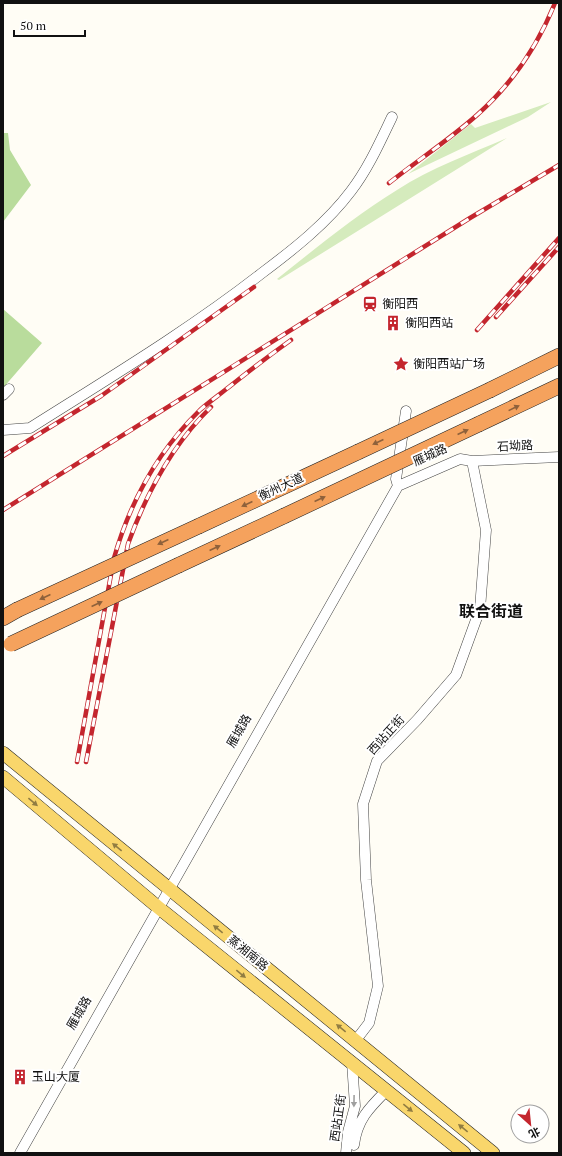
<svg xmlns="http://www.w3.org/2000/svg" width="562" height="1156" viewBox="0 0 562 1156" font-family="'PT Serif','Noto Sans SC',serif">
<rect width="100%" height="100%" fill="#fffdf5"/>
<path fill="#d5ebbd" d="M 551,102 L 528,117 L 408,174 L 471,124 L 475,128 Z
M 507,138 L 279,280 L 277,279 C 316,248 355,216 397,190 C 431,168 470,154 507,138 Z"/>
<path fill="#b9dc9c" d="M 3,133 L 8,133 L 10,150 L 31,185 L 3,222 Z
M 3,309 L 42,343 L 3,388 Z"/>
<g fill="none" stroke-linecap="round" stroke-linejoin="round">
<defs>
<path id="minor" d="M 3,395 L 9,389
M 3,430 L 30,428 C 109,378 189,330 262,273 C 294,249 327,223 351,191 C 368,169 380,142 392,117
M 398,486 L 396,479 L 406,411
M 356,1040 L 369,1023 L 378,986 L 366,880 L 363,804 L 377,761 L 417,720 L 456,675 L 480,609 L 486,530 L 472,461
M 354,1145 C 357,1120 369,1108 386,1091
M 20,1153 L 398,486 L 460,459 L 472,461 L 559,457
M 346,1153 L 348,1132 L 355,1106 L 352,1062"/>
<path id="major" d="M 3,753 L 493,1153
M 3,777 L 159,908 L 464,1153"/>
<path id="highway" d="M 490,390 L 559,356
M 479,424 L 559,386
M 199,526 L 358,452
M 179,565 L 284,516
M 3,618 L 17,610"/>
</defs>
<use href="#minor" stroke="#444" stroke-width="11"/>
<use href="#major" stroke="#222" stroke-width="14"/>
<use href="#highway" stroke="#222" stroke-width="16"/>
<use href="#minor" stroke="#fff" stroke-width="10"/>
<use href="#major" stroke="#f9d66b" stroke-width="13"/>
<use href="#highway" stroke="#f5a25d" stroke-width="15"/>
<defs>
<path id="rail" d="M 389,183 C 418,160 449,140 477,115 C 511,85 538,45 555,3
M 496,317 L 559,247
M 477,330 L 559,238
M 3,456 L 101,396 L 254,287
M 3,510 L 470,218 L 559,165
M 77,762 L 114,558 C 130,502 158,451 200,410 C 209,402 219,395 229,387 C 249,371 270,355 291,340
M 86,762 L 128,544 C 146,494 172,445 211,407"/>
</defs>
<use href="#rail" stroke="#c4262e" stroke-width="4.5"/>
<use href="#rail" stroke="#fff" stroke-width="3" stroke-dasharray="9" stroke-linecap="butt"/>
<defs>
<path id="highway-bridge" d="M 358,452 L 490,390
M 284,516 L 479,424
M 17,610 L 199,526
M 11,644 L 179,565"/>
</defs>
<use href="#highway-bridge" stroke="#222" stroke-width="16" stroke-linecap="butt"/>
<use href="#highway-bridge" stroke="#f5a25d" stroke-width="15"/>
</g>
<defs><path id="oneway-solid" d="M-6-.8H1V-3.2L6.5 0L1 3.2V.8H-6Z"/></defs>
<g fill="#8e613b">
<use href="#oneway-solid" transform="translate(514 408) rotate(-26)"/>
<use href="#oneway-solid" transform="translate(463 432) rotate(-25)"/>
<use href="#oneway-solid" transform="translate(378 442) rotate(155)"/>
<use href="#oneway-solid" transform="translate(320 499) rotate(-25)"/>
<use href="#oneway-solid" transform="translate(247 504) rotate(155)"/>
<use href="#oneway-solid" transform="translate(163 542) rotate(155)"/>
<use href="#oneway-solid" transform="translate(215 548) rotate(-25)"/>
<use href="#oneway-solid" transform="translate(45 597) rotate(155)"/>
<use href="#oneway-solid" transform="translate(97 604) rotate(-25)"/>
</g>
<g fill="#917d42">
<use href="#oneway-solid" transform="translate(33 802) rotate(40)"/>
<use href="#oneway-solid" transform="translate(117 847) rotate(-141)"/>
<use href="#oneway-solid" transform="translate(218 929) rotate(-141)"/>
<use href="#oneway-solid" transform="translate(241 974) rotate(39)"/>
<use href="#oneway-solid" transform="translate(341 1028) rotate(-141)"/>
<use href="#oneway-solid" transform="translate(408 1108) rotate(39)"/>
<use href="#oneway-solid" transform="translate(463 1128) rotate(-141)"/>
</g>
<use fill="#a0a0a0" href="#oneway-solid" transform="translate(354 1101) rotate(91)"/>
<defs>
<symbol id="station-bare" viewBox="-9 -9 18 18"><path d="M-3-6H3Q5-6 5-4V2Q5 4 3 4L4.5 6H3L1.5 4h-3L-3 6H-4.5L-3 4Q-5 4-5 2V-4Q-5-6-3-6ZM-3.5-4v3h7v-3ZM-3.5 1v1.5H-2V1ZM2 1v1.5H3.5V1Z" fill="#c4262e" stroke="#fff" stroke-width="2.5" paint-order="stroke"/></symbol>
<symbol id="building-bare" viewBox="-9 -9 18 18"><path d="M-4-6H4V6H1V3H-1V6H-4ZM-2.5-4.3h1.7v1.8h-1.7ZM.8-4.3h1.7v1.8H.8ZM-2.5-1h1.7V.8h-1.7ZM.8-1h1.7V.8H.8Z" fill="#c4262e" stroke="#fff" stroke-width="2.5" paint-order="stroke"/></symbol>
<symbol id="sight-bare" viewBox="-9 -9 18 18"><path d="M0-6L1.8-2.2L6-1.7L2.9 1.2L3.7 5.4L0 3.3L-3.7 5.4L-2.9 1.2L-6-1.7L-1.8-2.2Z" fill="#c4262e" stroke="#fff" stroke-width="2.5" paint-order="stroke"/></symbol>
</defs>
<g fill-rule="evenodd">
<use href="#station-bare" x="359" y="293" width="22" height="22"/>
<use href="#building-bare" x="382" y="312" width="22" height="22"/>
<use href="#sight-bare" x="390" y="353" width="22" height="22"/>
<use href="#building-bare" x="9" y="1066" width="22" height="22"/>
</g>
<g text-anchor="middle" stroke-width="4" stroke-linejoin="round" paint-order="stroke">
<g font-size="12" fill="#111" stroke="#fff" text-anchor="start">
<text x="382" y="308">衡阳西</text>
<text x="405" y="327">衡阳西站</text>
<text x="413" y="368">衡阳西站广场</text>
<text x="32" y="1081">玉山大厦</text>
</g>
<g font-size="12" fill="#111" stroke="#fff">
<text transform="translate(515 446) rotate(-3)" y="4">石坳路</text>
<text transform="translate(430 455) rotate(-24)" y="4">雁城路</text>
<text transform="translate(281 487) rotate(-25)" y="4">衡州大道</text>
<text transform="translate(239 731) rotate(-60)" y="4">雁城路</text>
<text transform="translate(386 735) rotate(-48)" y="4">西站正街</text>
<text transform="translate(248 953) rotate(39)" y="4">蒸湘南路</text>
<text transform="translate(79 1013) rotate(-60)" y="4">雁城路</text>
<text transform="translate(338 1118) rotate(-82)" y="4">西站正街</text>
</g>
<g font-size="16" font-weight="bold" fill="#111" stroke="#fff">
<text x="491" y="617">联合街道</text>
</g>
</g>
<rect width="562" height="1156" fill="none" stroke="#111111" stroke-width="8"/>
<g transform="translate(530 1124) rotate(153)"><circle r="19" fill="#ffffff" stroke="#a0a0a0"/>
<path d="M0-3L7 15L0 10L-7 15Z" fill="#c4262e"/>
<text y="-6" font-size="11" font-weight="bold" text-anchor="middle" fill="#111111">北</text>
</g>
<path d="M14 30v6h71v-6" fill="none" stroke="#111111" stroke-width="2"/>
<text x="20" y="30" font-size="12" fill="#111111" stroke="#ffffff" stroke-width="3" paint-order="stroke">50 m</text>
</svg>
